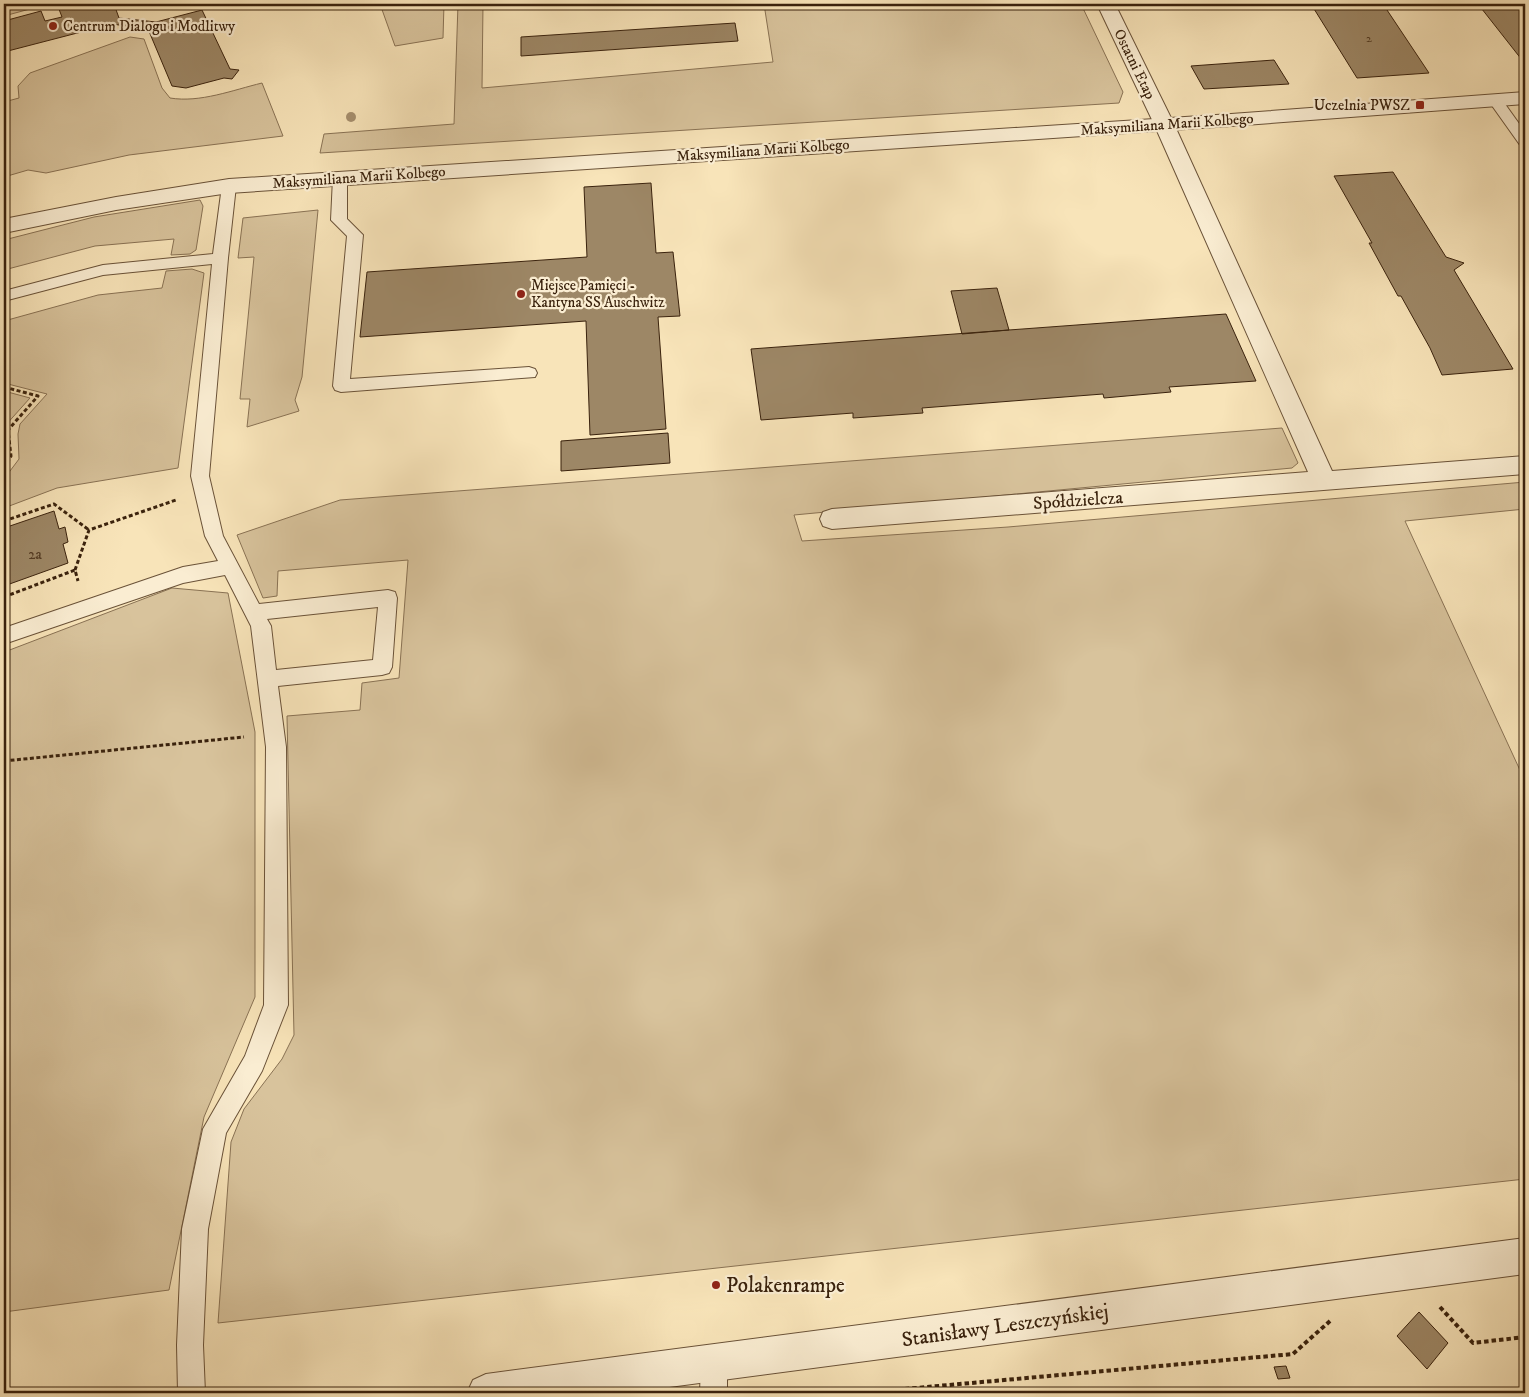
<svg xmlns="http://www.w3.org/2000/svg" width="1529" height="1397" viewBox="0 0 1529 1397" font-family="'IM FELL DW Pica',serif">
<rect width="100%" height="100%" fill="#f8e4b9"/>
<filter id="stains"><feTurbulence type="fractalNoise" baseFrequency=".004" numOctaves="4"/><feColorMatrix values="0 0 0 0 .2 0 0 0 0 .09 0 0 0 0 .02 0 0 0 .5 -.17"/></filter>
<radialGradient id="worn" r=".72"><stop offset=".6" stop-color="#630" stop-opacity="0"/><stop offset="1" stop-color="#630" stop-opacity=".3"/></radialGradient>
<path fill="#d8c39c" stroke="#897254" d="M 4,4 L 41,4 L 41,6 L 4,16 Z
M 380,4 L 444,4 L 443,38 L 395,46 Z
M 458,4 L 483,4 L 482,88 L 773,62 L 764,4 L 1081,4 L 1123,92 L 1119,103 L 320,153 L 324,134 L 454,124 Z
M 130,37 L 144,39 L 162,88 L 170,98 C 200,103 233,90 262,83 L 283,136 L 129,155 L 46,173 L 28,170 L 4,177 L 4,102 L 19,98 L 18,86 L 30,73 Z
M 200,200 L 203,206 L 196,250 L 190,254 L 171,255 L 174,239 L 95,246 L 4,270 L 4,240 L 94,217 Z
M 318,210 L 302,377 L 295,400 L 299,411 L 247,427 L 250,399 L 240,399 L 254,257 L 238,258 L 243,218 Z
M 192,269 L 204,273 L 178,468 L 57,488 L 4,508 L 4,479 L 19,459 L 18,434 L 20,424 L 47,394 L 4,383 L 4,321 L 98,295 L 162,288 L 166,271 Z
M 4,391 L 30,398 L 4,427 Z
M 1282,428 L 1298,463 L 1292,468 L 794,515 L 802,541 L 1008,527 L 1525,482 L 1525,509 L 1405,521 L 1525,781 L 1525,1179 L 218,1323 L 231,1142 L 244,1109 L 282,1059 L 294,1035 L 287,716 L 360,710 L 362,683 L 399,678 L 408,560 L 278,571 L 277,596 L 263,598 L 237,535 L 340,500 Z
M 172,588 L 228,593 L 255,732 L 255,997 L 204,1117 L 169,1290 L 4,1312 L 4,654 L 7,651 Z"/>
<path fill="#9d8766" stroke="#3a220d" d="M 57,4 L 114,4 L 119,18 L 156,22 L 148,29 L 112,24 L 4,52 L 4,21 L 41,11 L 45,21 L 62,17 Z
M 1311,4 L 1383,4 L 1429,73 L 1357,78 Z
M 1478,4 L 1525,4 L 1525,60 L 1522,60 Z
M 202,10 L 230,69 L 239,70 L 232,79 L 224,78 L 186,88 L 172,86 L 148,29 L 156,22 Z
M 735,23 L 738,41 L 521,56 L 521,37 Z
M 1274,60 L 1289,84 L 1204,89 L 1191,66 Z
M 1393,172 L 1446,257 L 1464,263 L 1454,270 L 1513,369 L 1442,375 L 1430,348 L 1401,296 L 1398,296 L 1369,243 L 1372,243 L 1334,176 Z
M 651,183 L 656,253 L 673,252 L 680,316 L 658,317 L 666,429 L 590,435 L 586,321 L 360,337 L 367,272 L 587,257 L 584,187 Z
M 997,288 L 1009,330 L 962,334 L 951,291 Z
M 1226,314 L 1256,381 L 1169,387 L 1171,392 L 1104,398 L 1103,394 L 922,408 L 923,413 L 853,418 L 853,413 L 761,420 L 751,349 Z
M 668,433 L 670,463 L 561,471 L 561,441 Z
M 54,511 L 59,529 L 65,527 L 68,542 L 63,544 L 68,563 L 4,586 L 4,528 Z
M 1419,1312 L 1448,1343 L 1427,1369 L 1397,1336 Z
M 1286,1366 L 1290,1378 L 1278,1379 L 1274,1367 Z"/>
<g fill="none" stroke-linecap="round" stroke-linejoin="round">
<defs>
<path id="service" d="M 1495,96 L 1500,97 L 1525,132 L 1525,146 L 1520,145 L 1488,100 Z
M 340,173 L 345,175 L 347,178 L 347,219 L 363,235 L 350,379 L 529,367 L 535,369 L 537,373 L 535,377 L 341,392 L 335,390 L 333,386 L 347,236 L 331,220 L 333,178 L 335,175 Z
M 229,181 L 234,183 L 236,186 L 228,258 L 209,476 L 223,536 L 259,604 L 388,590 L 395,592 L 397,598 L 392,667 L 389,673 L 382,675 L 278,686 L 286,747 L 288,1005 L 262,1071 L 226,1133 L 208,1229 L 203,1345 L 205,1393 L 178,1393 L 177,1345 L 182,1229 L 203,1129 L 245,1056 L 264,1005 L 266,747 L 251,626 L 225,575 L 183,583 L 4,644 L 4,628 L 183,567 L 218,561 L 205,536 L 191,476 L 212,264 L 103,275 L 4,301 L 4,291 L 103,265 L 213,254 L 222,186 L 224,183 ZM 378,607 L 373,660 L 276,670 L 271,626 L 267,619 Z
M 714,1350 L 723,1354 L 727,1363 L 727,1393 L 700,1393 L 701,1363 L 705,1354 Z"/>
<path id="minor" d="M 1097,4 L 1115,4 L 1174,124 L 1332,471 L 1525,456 L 1525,474 L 832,529 L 823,526 L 820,519 L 823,512 L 832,509 L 1308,472 L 1154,124 Z"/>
<path id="tertiary" d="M 1525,92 L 1525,104 L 1231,126 L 229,193 L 116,210 L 4,233 L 4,219 L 116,197 L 229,179 L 1231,114 Z
M 1525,1238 L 1525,1274 L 624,1393 L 467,1393 L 473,1380 L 486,1374 Z"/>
</defs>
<use href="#service" stroke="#6a5238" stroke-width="2"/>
<use href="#minor" stroke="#6a5238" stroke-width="2"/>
<use href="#tertiary" stroke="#6a5238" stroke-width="2"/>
<path stroke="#3a220d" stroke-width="3" stroke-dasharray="4 2.5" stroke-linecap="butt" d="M 4,387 L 38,396 L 8,430 L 11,456 L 4,468
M 4,521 L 54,504 L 89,530
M 75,570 L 89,530 L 176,500
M 4,597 L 75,570 L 78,581
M 4,761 L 244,737"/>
<path stroke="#3a220d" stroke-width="4" stroke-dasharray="4.5 3" stroke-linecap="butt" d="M 1440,1307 L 1473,1343 L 1525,1337
M 860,1393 L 1293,1354 L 1330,1321"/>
<use href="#service" fill="#faedd2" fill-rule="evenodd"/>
<use href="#minor" fill="#faedd2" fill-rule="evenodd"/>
<use href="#tertiary" fill="#faedd2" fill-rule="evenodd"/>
</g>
<circle fill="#a68f6e" cx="351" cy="117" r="5"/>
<g fill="#8f2418" stroke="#faedd2" stroke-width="2">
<circle cx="53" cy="26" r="5"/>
<rect x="1415" y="100" width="10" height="10" rx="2.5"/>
<circle cx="521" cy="294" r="5"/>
<circle cx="716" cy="1285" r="5"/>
</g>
<g text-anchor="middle" stroke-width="4.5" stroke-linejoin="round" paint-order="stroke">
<g font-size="12" fill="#533b23">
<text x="1369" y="42">2</text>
</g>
<g font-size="15" fill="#3a220d" stroke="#faedd2" text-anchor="start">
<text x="63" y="31">Centrum Dialogu i Modlitwy</text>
<text x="1410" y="110" text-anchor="end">Uczelnia PWSZ</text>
<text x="531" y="290">Miejsce Pamięci -<tspan x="531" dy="17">Kantyna SS Auschwitz</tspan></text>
</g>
<g font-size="15" fill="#3a220d" stroke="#faedd2">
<text transform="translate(1135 64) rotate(64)" y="5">Ostatni Etap</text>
<text transform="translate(1167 124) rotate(-4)" y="5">Maksymiliana Marii Kolbego</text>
<text transform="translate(763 150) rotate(-4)" y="5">Maksymiliana Marii Kolbego</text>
<text transform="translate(359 177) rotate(-4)" y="5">Maksymiliana Marii Kolbego</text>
</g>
<g font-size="15" fill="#533b23">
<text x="35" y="559">2a</text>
</g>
<g font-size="18" fill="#3a220d" stroke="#faedd2">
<text transform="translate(1078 500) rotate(-4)" y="6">Spółdzielcza</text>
</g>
<g font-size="21" fill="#3a220d" stroke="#faedd2" text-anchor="start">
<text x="726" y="1292">Polakenrampe</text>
</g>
<g font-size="21" fill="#3a220d" stroke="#faedd2">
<text transform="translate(1005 1325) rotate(-8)" y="7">Stanisławy Leszczyńskiej</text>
</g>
</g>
<rect width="1529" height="1397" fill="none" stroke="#f8e4b9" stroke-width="20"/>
<rect x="5" y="5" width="1519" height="1387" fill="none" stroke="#3a220d" stroke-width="2.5"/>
<rect x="10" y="10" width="1509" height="1377" fill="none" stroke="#3a220d"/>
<rect width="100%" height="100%" filter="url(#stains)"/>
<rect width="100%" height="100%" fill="url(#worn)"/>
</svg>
